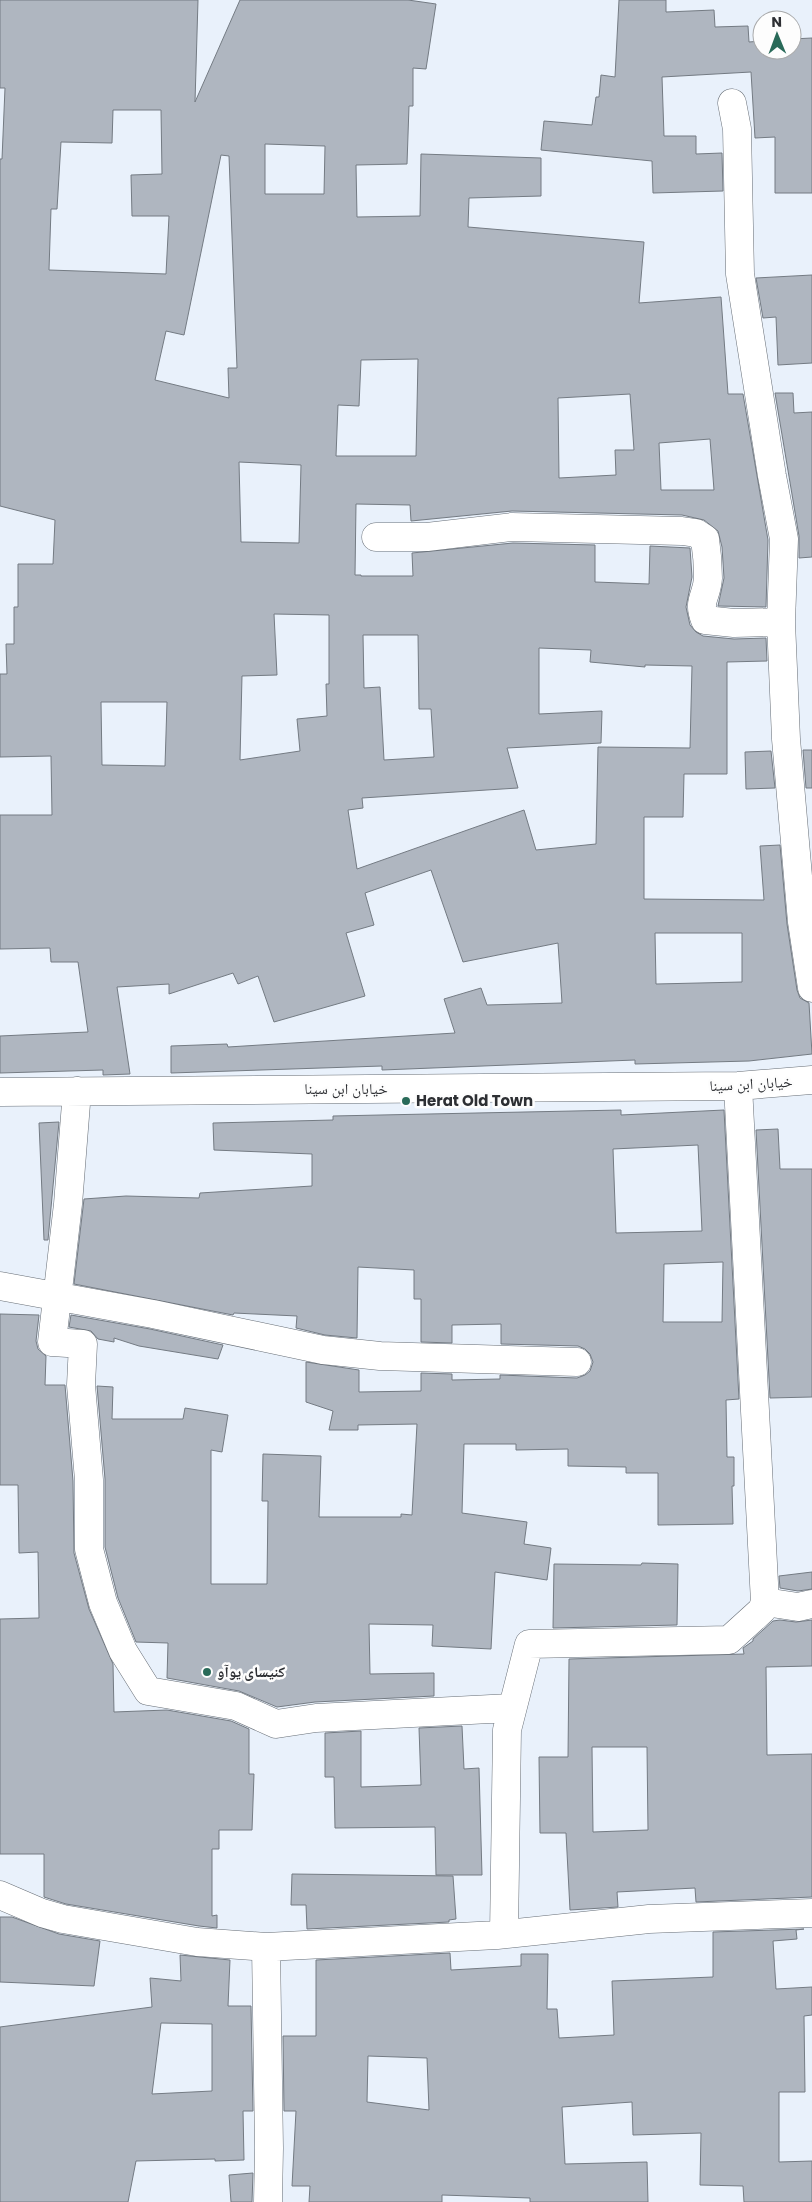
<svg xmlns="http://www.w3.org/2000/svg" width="812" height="2202" viewBox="0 0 812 2202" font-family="Poppins,'Noto Naskh Arabic',sans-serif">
<rect width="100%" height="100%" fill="#e9f1fb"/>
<path fill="#afb6c0" stroke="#747b83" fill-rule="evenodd" d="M 0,0 L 198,0 L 195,102 L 240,0 L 408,0 L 436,4 L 426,69 L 413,68 L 413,106 L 409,106 L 407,164 L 356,165 L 357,217 L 420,216 L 421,154 L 541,158 L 541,196 L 469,198 L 468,227 L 644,242 L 639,303 L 721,297 L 728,394 L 743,394 L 768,540 L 766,607 L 718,606 L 724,578 L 722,547 L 718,531 L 704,520 L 682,515 L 512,511 L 411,521 L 410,505 L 356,504 L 355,575 L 361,575 L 361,576 L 413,576 L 412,553 L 513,543 L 595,545 L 595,582 L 649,584 L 650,546 L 690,548 L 692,577 L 686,607 L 690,625 L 696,632 L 703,636 L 734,639 L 766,638 L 767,661 L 727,662 L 727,774 L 684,774 L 683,817 L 644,817 L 644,899 L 764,900 L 760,846 L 780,845 L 787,924 L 797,990 L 800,998 L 809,1003 L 812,1054 L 749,1061 L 635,1064 L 635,1060 L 382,1070 L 382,1066 L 171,1073 L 171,1046 L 227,1044 L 228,1047 L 455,1033 L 444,999 L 481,988 L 487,1005 L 562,1003 L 558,943 L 463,962 L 431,870 L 365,893 L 374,925 L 346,933 L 365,996 L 274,1022 L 258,976 L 238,984 L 233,973 L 169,994 L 169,984 L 117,987 L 130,1074 L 103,1075 L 103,1070 L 0,1073 L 0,1036 L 88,1032 L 78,962 L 51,962 L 50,948 L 0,949 L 0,815 L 52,815 L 51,756 L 0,757 L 0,674 L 7,674 L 6,644 L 14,644 L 14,607 L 18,607 L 18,564 L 53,564 L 55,520 L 0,506 L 0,159 L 2,159 L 5,88 L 0,88 ZM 113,110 L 161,110 L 162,174 L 131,175 L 132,216 L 169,216 L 166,274 L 49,270 L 51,209 L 57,209 L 61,142 L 112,143 ZM 265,144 L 325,146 L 324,194 L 265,194 ZM 221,155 L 229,156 L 237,368 L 228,368 L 229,398 L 155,380 L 166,331 L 184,335 ZM 418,359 L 416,456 L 336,456 L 338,405 L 359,406 L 361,360 ZM 630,394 L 634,450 L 615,450 L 616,475 L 559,478 L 558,398 ZM 710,439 L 714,490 L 661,490 L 659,443 ZM 239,462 L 301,465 L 299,543 L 241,542 ZM 274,614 L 329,615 L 329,684 L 326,684 L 327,716 L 297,719 L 300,751 L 240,760 L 242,676 L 277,675 ZM 363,635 L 418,635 L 419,709 L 431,709 L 434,757 L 384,760 L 380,687 L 364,688 ZM 539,648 L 591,650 L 590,662 L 645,667 L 645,665 L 692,666 L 690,748 L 598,747 L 596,844 L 536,850 L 524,810 L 357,869 L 348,810 L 363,808 L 362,798 L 518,788 L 507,748 L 601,743 L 602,711 L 539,714 ZM 101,702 L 167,702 L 165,766 L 102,765 ZM 655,933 L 742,933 L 742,982 L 656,984 Z
M 619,0 L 666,0 L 666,12 L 714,10 L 715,27 L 748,26 L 749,42 L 762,41 L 762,50 L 792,50 L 792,39 L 812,38 L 812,193 L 775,193 L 775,137 L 755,138 L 751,72 L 662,77 L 664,136 L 696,136 L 696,154 L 722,153 L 723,191 L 653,193 L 652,161 L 541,150 L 544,121 L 592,125 L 596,97 L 599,97 L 601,75 L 615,77 Z
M 812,275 L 812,363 L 778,365 L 776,317 L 763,318 L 756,278 Z
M 775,393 L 793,393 L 794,413 L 812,412 L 812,557 L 799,558 L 799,536 Z
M 803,750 L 812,750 L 812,788 L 806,788 Z
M 771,751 L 775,788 L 746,789 L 745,752 Z
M 621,1110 L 621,1115 L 724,1110 L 739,1399 L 726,1400 L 727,1457 L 734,1457 L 734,1486 L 732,1486 L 733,1524 L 658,1525 L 658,1473 L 626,1473 L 626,1467 L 568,1466 L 568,1449 L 516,1450 L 516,1444 L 464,1444 L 462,1513 L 527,1522 L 524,1544 L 551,1548 L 547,1580 L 495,1572 L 491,1649 L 432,1646 L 433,1625 L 369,1624 L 370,1674 L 434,1673 L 434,1696 L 315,1702 L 277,1707 L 239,1691 L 167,1678 L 168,1643 L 136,1642 L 118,1598 L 105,1547 L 105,1479 L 97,1386 L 113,1387 L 112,1419 L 183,1419 L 185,1408 L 228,1415 L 222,1452 L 211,1450 L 211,1584 L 267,1584 L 268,1501 L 262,1501 L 263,1454 L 321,1456 L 319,1517 L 401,1517 L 401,1514 L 412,1515 L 417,1424 L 358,1425 L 358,1430 L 329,1430 L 333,1411 L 306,1402 L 306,1362 L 359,1370 L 359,1392 L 421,1391 L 421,1373 L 452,1374 L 452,1380 L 500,1379 L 500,1375 L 577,1378 L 585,1375 L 590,1371 L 593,1362 L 590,1354 L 585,1349 L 578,1346 L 501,1344 L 501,1324 L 452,1325 L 452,1343 L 421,1342 L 421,1299 L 414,1299 L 414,1270 L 358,1267 L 357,1338 L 325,1335 L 296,1328 L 297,1316 L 234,1313 L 233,1315 L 74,1284 L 84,1199 L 126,1196 L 199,1198 L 200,1193 L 312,1186 L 312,1154 L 214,1150 L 213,1123 L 333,1120 L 333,1116 ZM 698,1145 L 702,1231 L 616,1233 L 613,1149 ZM 723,1262 L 722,1322 L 663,1322 L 664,1264 Z
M 59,1122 L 48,1240 L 44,1240 L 39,1123 Z
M 778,1129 L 780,1169 L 812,1169 L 812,1397 L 770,1398 L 756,1130 Z
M 0,1314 L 39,1315 L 36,1341 L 38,1349 L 46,1356 L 45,1385 L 65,1385 L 73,1481 L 74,1553 L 89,1609 L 113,1664 L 114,1712 L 167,1710 L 231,1721 L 249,1729 L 249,1774 L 254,1774 L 252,1830 L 219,1830 L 219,1849 L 212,1849 L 212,1916 L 217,1915 L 217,1928 L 199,1926 L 66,1904 L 47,1898 L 44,1897 L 44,1854 L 0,1854 L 0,1619 L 39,1618 L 38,1552 L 19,1553 L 18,1485 L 0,1485 Z
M 71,1315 L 150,1329 L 223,1345 L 218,1359 L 139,1346 L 114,1338 L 114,1342 L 98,1339 L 91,1331 L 69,1327 Z
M 642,1563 L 678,1564 L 677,1625 L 553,1628 L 554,1564 L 641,1565 Z
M 812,1572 L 812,1589 L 798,1591 L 780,1588 L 779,1576 Z
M 780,1620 L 796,1622 L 812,1620 L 812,1666 L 766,1667 L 767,1755 L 812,1754 L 812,1897 L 696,1902 L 695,1888 L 617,1892 L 618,1907 L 570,1910 L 566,1833 L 540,1833 L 539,1757 L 568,1757 L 569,1659 L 744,1654 L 743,1648 L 753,1641 L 753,1639 L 773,1621 ZM 592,1747 L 647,1747 L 648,1830 L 593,1832 Z
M 462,1726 L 464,1769 L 479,1768 L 482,1875 L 436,1875 L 435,1827 L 335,1828 L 334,1777 L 325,1777 L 325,1733 L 361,1731 L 361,1787 L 421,1785 L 419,1728 Z
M 292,1874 L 453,1876 L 456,1919 L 449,1920 L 449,1922 L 307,1929 L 306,1905 L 291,1905 Z
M 0,1917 L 12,1917 L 59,1934 L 100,1941 L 94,1986 L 0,1982 Z
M 804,1929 L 796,1930 L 797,1939 L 773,1941 L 776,1989 L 812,1987 L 812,2015 L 804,2016 L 805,2092 L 779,2092 L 779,2162 L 812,2161 L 812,2202 L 744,2202 L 743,2186 L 700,2185 L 701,2133 L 633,2135 L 632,2102 L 562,2107 L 565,2164 L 647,2162 L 648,2202 L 530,2202 L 530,2198 L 442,2195 L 442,2202 L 309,2202 L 310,2186 L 292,2186 L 296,2111 L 284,2111 L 283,2036 L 316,2036 L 316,1960 L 450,1953 L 451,1970 L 521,1966 L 521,1954 L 548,1954 L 547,2009 L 557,2009 L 559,2038 L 614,2035 L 612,1981 L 713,1977 L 713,1932 ZM 368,2056 L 427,2058 L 429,2110 L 367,2102 Z
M 180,1955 L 230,1960 L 228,2006 L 251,2006 L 253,2111 L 243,2111 L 244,2160 L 215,2161 L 215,2159 L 136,2161 L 128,2202 L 0,2202 L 0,2027 L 152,2007 L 150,1978 L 181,1981 ZM 161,2023 L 212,2024 L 212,2091 L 152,2094 Z
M 253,2173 L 252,2202 L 231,2202 L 229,2175 Z"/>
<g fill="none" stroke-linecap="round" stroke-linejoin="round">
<defs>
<path id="minor" d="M 732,103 L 737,129 L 740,274 L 772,476 L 784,539 L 781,622 L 786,739 L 802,922 L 812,988
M 376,537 L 427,537 L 512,527 L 682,531 L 696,533 L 705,539 C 707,552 708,565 708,578 C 707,597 697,600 705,620 L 734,623 L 781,622
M 738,1086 L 765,1602 L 798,1607 L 812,1604
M 77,1091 L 68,1204 L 52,1342 L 83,1344 L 81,1385 L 89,1480 L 89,1549 L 103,1603 L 123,1651 L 148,1691 L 236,1706 L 276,1724 L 316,1718 L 512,1708
M 0,1092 L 738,1086 L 812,1080
M 0,1286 L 153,1314 L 323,1350 L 380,1356 L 577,1362
M 0,1895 L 42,1913 L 63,1919 L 197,1942 L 266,1947 L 497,1935 L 649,1919 L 812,1913
M 504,1934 L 507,1730 L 529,1644 L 729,1640 L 762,1610 L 765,1602
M 266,1947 L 269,2148 L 268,2202"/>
</defs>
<use href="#minor" stroke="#676e76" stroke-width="29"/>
<use href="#minor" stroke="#fff" stroke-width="28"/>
</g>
<g fill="#296a59" stroke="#fdfdfd" stroke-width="2">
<circle cx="406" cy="1101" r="5"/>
<circle cx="207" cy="1672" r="5"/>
</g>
<g text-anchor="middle" stroke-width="5" stroke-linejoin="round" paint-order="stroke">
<g font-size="15" fill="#2d2f33" stroke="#fdfdfd">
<text transform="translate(751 1084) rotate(-3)" y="5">خیابان ابن سینا</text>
<text x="346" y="1094">خیابان ابن سینا</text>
</g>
<g font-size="15" font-weight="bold" fill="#2d2f33" stroke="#fdfdfd" text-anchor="start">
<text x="416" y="1106">Herat Old Town</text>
<text x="217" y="1677">کنیسای یوآو</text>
</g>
</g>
<g transform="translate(777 35) rotate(359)"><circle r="24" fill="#fdfdfd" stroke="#aaabac"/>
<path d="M0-4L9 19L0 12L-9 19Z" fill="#296a59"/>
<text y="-8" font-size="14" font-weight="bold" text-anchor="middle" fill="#2d2f33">N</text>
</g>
</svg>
